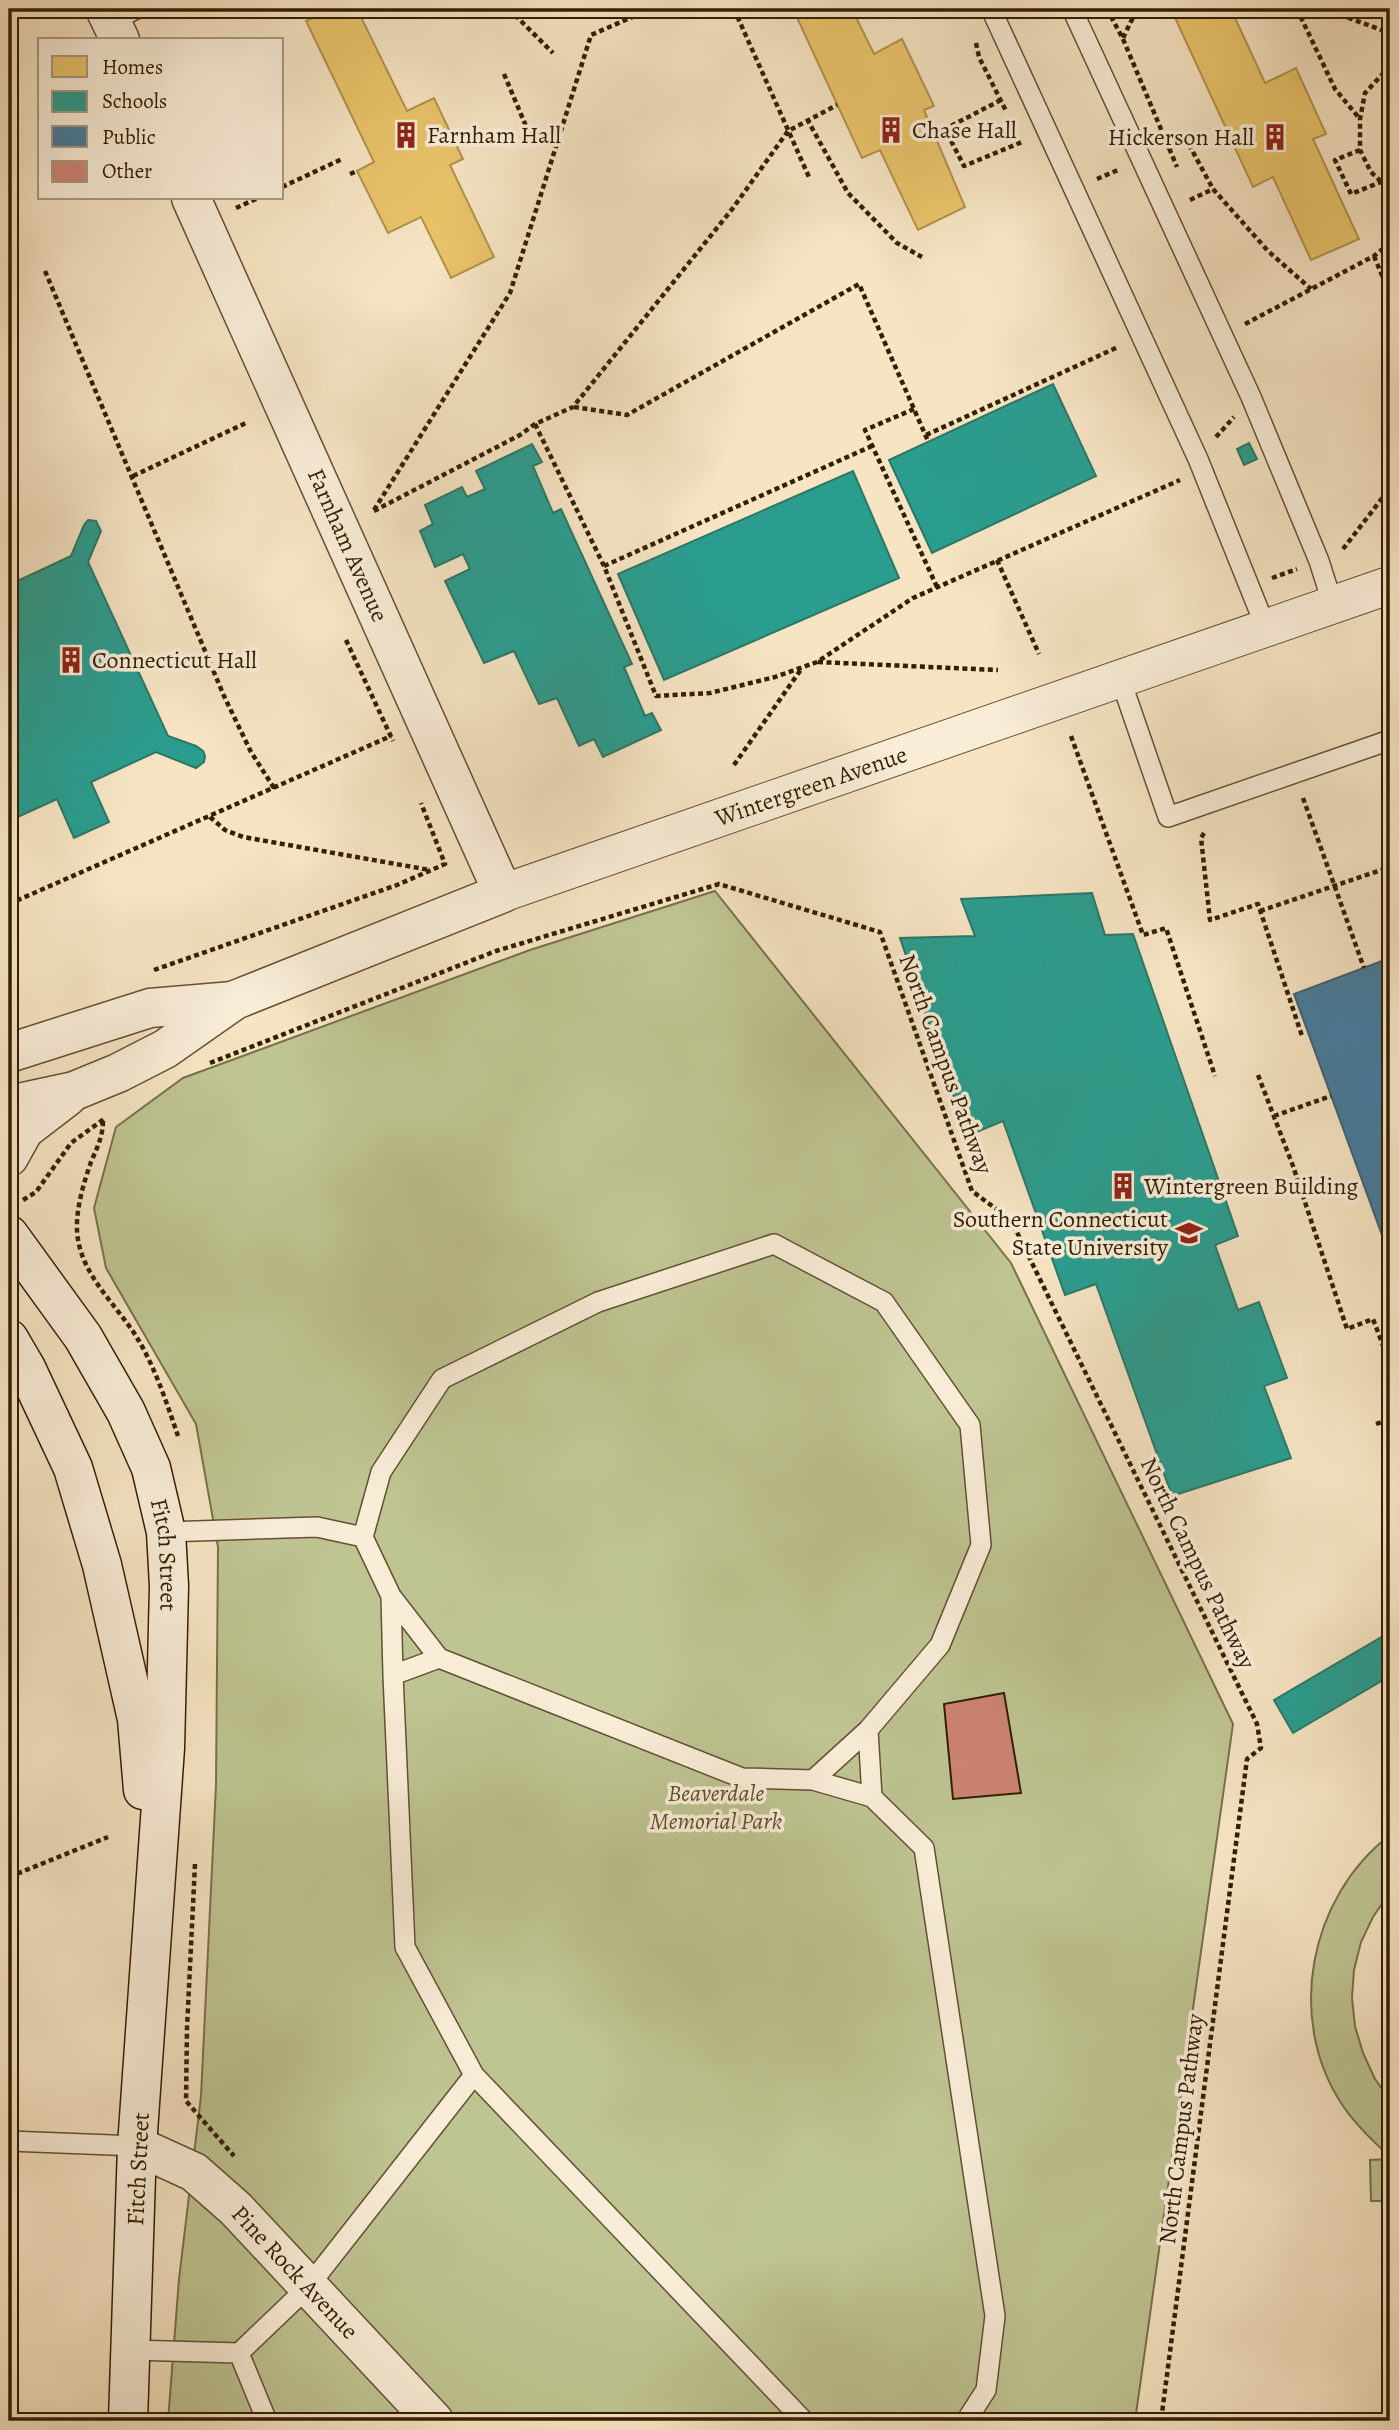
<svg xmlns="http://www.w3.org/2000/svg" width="1399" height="2430" viewBox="0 0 1399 2430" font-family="Alegreya,serif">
<rect width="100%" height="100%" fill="#f6e4c3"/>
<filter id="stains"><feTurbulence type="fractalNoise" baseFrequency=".00286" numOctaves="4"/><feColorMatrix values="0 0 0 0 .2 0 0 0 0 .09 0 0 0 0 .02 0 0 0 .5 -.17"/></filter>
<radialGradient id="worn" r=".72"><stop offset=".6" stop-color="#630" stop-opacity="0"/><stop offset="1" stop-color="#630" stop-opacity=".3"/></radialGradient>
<path fill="#bec492" stroke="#78714a" stroke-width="2" d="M 715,891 L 1011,1263 L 1233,1724 L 1135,2421 L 168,2421 L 179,2279 L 201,2096 L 216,1785 L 218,1547 L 196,1424 L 106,1268 L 94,1208 L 116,1127 L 183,1078 L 530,950 Z
M 1390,1835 L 1390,1892 L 1373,1917 L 1361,1942 L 1354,1970 L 1352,1998 L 1355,2026 L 1363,2053 L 1375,2079 L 1390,2100 L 1390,2157 C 1373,2141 1356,2125 1343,2106 C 1285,2020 1309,1897 1390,1835 Z
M 1390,2159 L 1390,2201 L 1371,2201 L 1370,2160 Z"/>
<path fill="#e9c46a" stroke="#b2924b" stroke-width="2" d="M 331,9 L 357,9 L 407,111 L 434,98 L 463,159 L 450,165 L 494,257 L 451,278 L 421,217 L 388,233 L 357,171 L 374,162 L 306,21 Z
M 793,9 L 852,9 L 874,54 L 902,39 L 934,106 L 924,110 L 965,207 L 918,230 L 880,150 L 862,158 Z
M 1171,9 L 1231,9 L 1265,83 L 1296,68 L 1326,134 L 1313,139 L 1359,239 L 1311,260 L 1273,177 L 1253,187 Z"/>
<path fill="#2a9d8f" stroke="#2d7765" stroke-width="2" d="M 1053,384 L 1096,476 L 932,553 L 889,460 Z
M 1249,443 L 1257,459 L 1244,465 L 1237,449 Z
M 532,444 L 542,462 L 533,466 L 553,513 L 561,509 L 632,664 L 624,667 L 645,716 L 652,713 L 661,730 L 603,757 L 594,739 L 579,746 L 557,698 L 539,704 L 514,651 L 484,663 L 445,581 L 470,569 L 463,554 L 435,567 L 420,531 L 433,524 L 425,505 L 462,487 L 467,497 L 485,489 L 476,471 Z
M 853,471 L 899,578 L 664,680 L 618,574 Z
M 88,520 L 96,521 L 101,531 L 88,562 L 168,736 L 196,746 L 203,751 L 205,756 L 204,762 L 196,768 L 156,752 L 91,782 L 109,822 L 74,838 L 57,799 L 9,821 L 9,585 L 71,556 L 84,525 Z
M 1092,893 L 1105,935 L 1133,934 L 1238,1236 L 1215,1245 L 1238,1310 L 1259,1302 L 1287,1378 L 1264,1386 L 1291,1458 L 1172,1496 L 1096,1284 L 1065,1295 L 1003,1121 L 967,1136 L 900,938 L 975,936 L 961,899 Z
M 1390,1632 L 1390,1676 L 1293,1733 L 1274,1700 Z"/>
<path fill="#457b9d" stroke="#405f6e" stroke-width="2" d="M 1390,958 L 1390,1257 L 1294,994 Z"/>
<path fill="#cd8373" stroke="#331e02" stroke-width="2" d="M 1004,1693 L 1021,1793 L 953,1799 L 944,1704 Z"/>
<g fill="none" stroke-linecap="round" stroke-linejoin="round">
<defs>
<path id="service" d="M 991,9 L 1198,459 L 1266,628
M 1072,9 L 1251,397 L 1319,561 L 1333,605
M 112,22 L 136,9
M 1120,678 L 1168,817 L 1390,740
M 774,1244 L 884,1302 L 970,1425 L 981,1545 L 940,1645 L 868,1730 L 813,1780 L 742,1778 L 439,1658 L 391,1596 L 363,1537 L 381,1472 L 442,1379 L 598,1302 Z
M 166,1532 L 317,1527 L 363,1537
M 391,1596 L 393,1675
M 439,1658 L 393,1675 L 405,1947 L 474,2075 L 804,2421
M 868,1730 L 872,1797
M 813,1780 L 872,1797 L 924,1848 L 995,2316 L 986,2390 L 966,2421
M 9,2141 L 137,2146
M 131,2350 L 239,2353 L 308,2287 L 474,2075
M 239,2353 L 267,2421"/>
<g id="minor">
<path id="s1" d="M 503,893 L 1390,585"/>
</g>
<g id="tertiary">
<path d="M 105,9 L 120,40"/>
<path d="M 9,1053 L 150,1008 L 233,1001"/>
<path d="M 9,1105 L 74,1091 L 118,1073 L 165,1049 L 235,1000 L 503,893 L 191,198"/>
<path d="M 9,1157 L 24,1130 L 67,1097"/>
<path id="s2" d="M 137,2146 L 194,2172 L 236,2209 L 434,2421"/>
</g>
<g id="secondary">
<path id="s3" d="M 9,1235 L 83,1337 L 126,1412 L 151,1468 L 166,1532 L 169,1586 L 165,1748 L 137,2146 L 128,2421"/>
<path d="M 9,1339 L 26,1368 L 73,1468 L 102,1565 L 137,1719 L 143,1790"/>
</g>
</defs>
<use href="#service" stroke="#645032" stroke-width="22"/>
<use href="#minor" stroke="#645032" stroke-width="39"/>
<use href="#tertiary" stroke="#645032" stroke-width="41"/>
<use href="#secondary" stroke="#331e02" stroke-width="41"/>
<path stroke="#331e02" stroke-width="4.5" stroke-dasharray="5 3.5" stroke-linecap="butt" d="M 509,9 L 553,53
M 734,9 L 809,177
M 1107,9 L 1123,39 L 1177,167
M 1297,9 L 1335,89 L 1360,119
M 1324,9 L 1390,33
M 1123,38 L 1137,9
M 976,43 L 979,57 L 1006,111
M 1390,66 L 1365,93 L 1360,119 L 1360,150 L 1371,172 L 1390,190
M 504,74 L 531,138 L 538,136 L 557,143
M 1001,100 L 945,129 L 964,166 L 1022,142
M 807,119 L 848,193 L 897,243 L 922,257
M 1167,149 L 1187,141 L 1213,189
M 1360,150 L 1335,160 L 1351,194 L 1381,182
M 350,174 L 357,171
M 1097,179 L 1118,170
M 282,187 L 342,159
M 1190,200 L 1213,189 L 1268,251 L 1311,289
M 236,208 L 258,198
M 1389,243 L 1390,227
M 1374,256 L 1390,295
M 45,271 L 224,696 L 251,752 L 274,788
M 1245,324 L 1374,256 L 1390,243
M 9,325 L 13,320
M 574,407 L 627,415 L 859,284 L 928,441
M 914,409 L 865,430 L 937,587
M 535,424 L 604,566 L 656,696 L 710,693 L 775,677 L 817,662 L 913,598 L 1180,480
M 926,435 L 1118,347
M 1216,437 L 1234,417
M 133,476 L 248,422
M 374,510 L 510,293 L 591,35 L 651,9
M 374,511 L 520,435 L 535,424 L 573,407 L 733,208 L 788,131 L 837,105
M 1343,549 L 1390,488
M 997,560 L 1039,654
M 604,566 L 872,446
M 1272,578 L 1297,569
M 346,640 L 393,741
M 818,662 L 998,670
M 1071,736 L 1143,935 L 1166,928 L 1215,1076
M 734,765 L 802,668
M 1303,798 L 1364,968
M 210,817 L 225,830 L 243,837 L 430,870
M 1204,833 L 1201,838 L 1210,920 L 1258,904 L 1302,1036
M 9,904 L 391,736
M 1260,911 L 1390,867
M 154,970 L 397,885 L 445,864 L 421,803
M 210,1063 L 496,951 L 719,884 L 880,932 L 972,1191 L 1011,1220 L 1257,1724 L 1261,1748 L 1247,1759 L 1161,2421
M 1258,1075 L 1293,1166 L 1347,1329 L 1373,1319 L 1390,1364
M 1274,1116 L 1331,1096
M 103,1121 C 103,1136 97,1148 91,1162 C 84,1182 76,1208 77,1230 C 79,1275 118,1305 139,1341 C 156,1370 167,1404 178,1436
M 23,1200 L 36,1192 L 71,1143 L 104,1119
M 1376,1424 L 1390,1419
M 195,1864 L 187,2028 L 186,2101 L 234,2156
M 9,1875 L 14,1875 L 108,1837
M 469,2413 L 477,2421"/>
<use href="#service" stroke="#f9edd8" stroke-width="19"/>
<use href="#minor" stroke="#f9edd8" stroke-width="37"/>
<use href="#tertiary" stroke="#f9edd8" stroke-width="38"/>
<use href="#secondary" stroke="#f9edd8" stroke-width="38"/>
</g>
<defs>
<symbol id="building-bare" viewBox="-9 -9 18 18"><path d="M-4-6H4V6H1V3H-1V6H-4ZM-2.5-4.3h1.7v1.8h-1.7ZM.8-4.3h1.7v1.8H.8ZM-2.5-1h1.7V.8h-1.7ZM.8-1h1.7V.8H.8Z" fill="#8f2418" stroke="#f9edd8" stroke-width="2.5" paint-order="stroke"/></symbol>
<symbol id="university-bare" viewBox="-9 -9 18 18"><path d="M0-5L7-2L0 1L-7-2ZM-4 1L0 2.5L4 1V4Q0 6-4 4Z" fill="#8f2418" stroke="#f9edd8" stroke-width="2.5" paint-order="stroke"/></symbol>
</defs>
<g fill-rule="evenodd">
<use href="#building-bare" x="872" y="111" width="38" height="38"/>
<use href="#building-bare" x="387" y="116" width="38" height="38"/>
<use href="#building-bare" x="1256" y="118" width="38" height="38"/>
<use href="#building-bare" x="52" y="641" width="38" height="38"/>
<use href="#building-bare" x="1104" y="1167" width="38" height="38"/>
<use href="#university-bare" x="1170" y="1214" width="38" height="38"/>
</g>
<g text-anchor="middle" stroke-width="7" stroke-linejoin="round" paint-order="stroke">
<g font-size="24" fill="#331e02" stroke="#f9edd8" text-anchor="start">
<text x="912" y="138">Chase Hall</text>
<text x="427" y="143">Farnham Hall</text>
<text x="1254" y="145" text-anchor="end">Hickerson Hall</text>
<text x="92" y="668">Connecticut Hall</text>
<text x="1144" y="1194">Wintergreen Building</text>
<text x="1168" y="1227" text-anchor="end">Southern Connecticut<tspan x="1168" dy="28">State University</tspan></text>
</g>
<g font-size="24" fill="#331e02" stroke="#f9edd8">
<text transform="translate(348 545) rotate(66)" y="8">Farnham Avenue</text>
<text dy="8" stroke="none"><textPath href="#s1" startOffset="326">Wintergreen Avenue</textPath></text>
<text transform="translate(946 1064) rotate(70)" y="8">North Campus Pathway</text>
<text dy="8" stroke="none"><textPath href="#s3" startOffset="362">Fitch Street</textPath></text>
<text transform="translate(1198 1563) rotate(64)" y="8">North Campus Pathway</text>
<text transform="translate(1181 2129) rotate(-83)" y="8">North Campus Pathway</text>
<text transform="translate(138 2169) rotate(-87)" y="8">Fitch Street</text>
<text dy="8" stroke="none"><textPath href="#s2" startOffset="205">Pine Rock Avenue</textPath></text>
</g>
<g font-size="24" font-style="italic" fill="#5d502d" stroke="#f9edd8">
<text x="716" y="1801">Beaverdale<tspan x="716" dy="28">Memorial Park</tspan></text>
</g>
</g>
<rect width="1399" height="2430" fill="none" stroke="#f6e4c3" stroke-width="35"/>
<rect x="10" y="10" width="1378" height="2409" fill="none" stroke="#331e02" stroke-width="3.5"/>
<rect x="18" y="18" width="1364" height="2395" fill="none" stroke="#331e02" stroke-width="2"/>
<rect x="38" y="38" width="245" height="161" fill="#f9edd8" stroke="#aa9a82" stroke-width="2"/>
<rect x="52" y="56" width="35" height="21" fill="#e9c46a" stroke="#aa9a82" stroke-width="2"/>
<text x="102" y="74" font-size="21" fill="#331e02">Homes</text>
<rect x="52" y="91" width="35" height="21" fill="#2a9d8f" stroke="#aa9a82" stroke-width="2"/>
<text x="102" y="108" font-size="21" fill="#331e02">Schools</text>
<rect x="52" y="126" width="35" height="21" fill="#457b9d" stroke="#aa9a82" stroke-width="2"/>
<text x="102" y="144" font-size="21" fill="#331e02">Public</text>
<rect x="52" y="161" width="35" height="21" fill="#cd8373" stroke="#aa9a82" stroke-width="2"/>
<text x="102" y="178" font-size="21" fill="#331e02">Other</text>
<rect width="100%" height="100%" filter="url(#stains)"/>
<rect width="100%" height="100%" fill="url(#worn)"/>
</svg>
